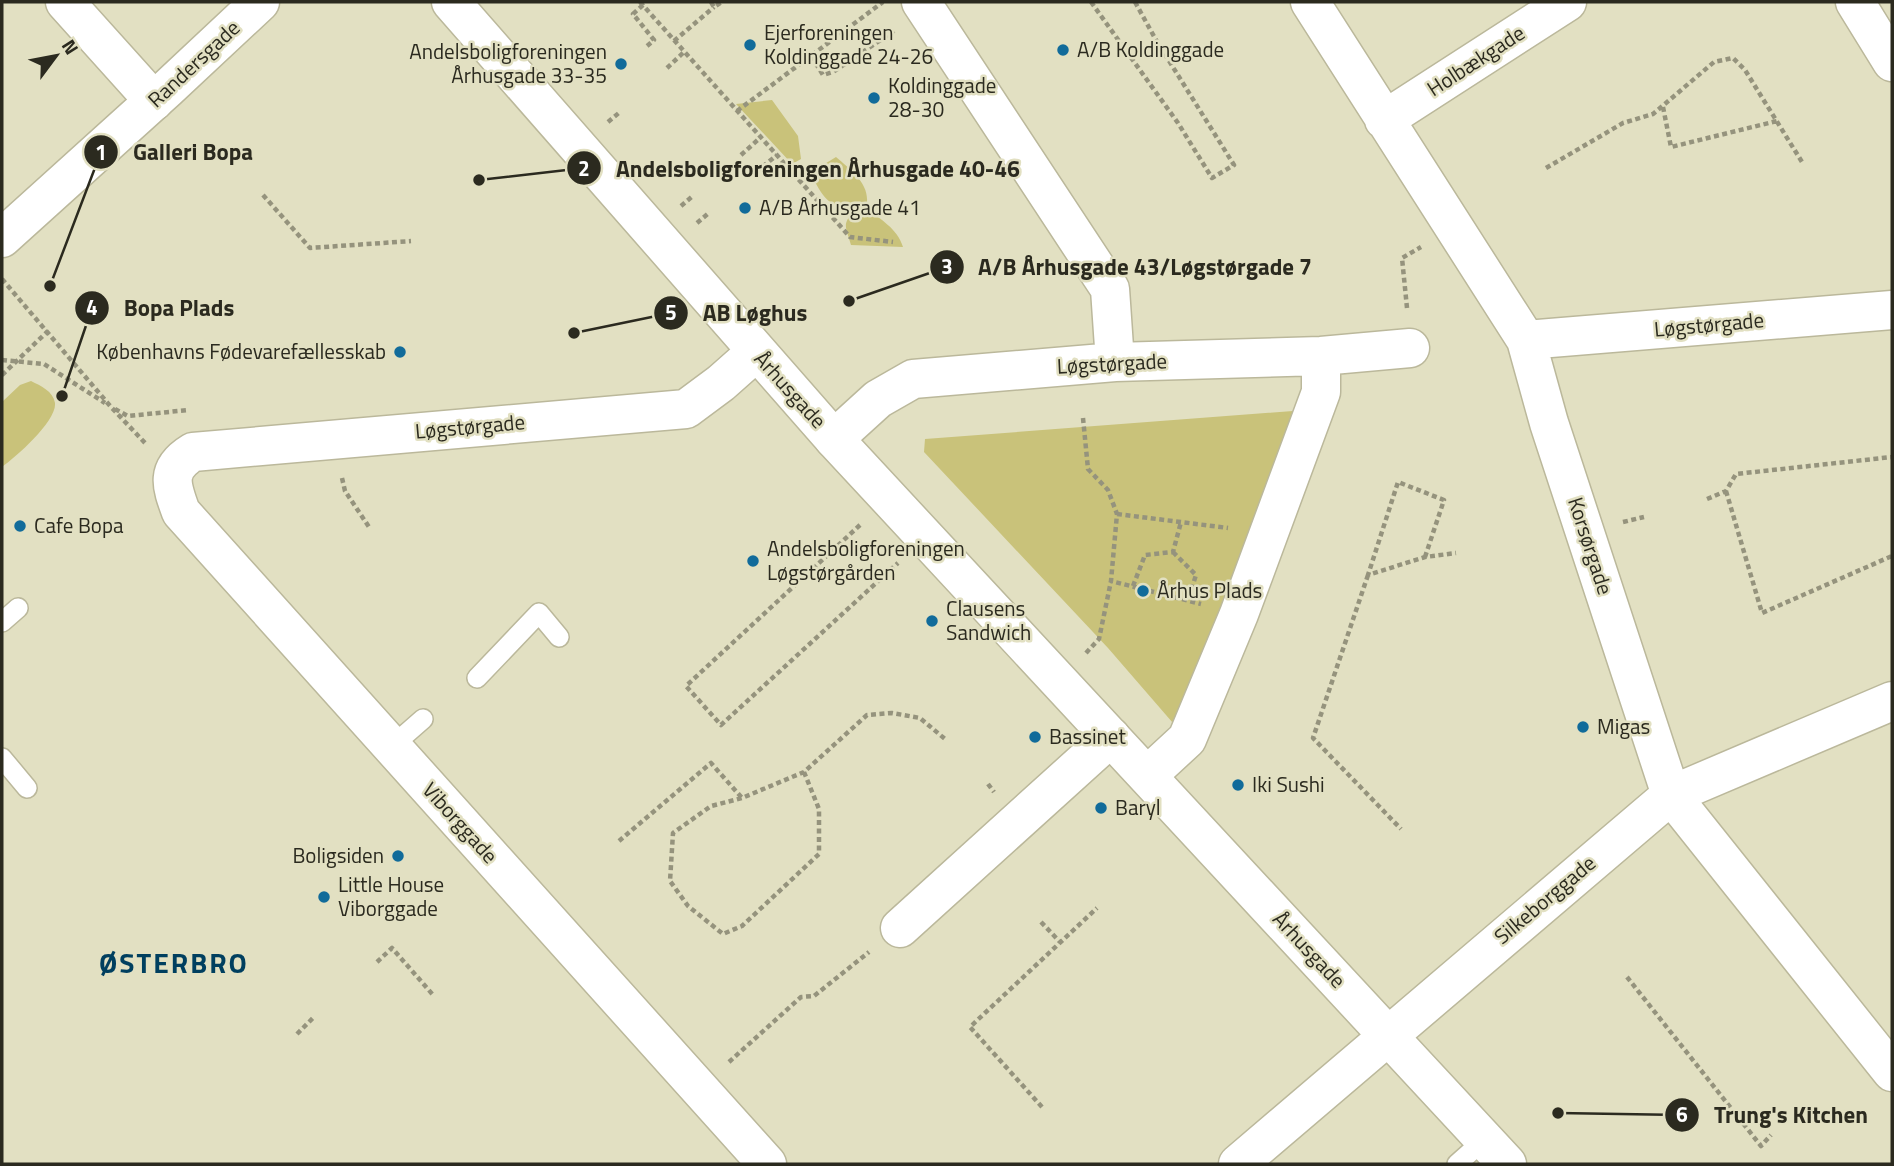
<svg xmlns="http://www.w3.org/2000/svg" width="1894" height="1166" viewBox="0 0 1894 1166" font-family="'Titillium Web',sans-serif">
<rect width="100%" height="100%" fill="#e2e0c2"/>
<path fill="#c9c27a" d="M 772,100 L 798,136 L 801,159 L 792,164 L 736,104 Z
M 836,157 C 852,171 872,185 866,208 C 881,220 897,228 903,247 L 851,245 C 846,227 841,224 855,211 C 826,205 824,198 810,173 Z
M 31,381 C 41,386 53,391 55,403 C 57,421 16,457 2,467 L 2,402 L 20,385 Z
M 1306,410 L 1179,730 L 1108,648 L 924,452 L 925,439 Z"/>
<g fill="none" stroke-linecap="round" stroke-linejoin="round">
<defs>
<path id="lane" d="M 2,622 L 18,608
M 477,678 L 539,613 L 559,637
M 391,747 L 423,719
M 2,758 L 27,788
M 1457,1164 L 1484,1140"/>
<path id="street" d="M 65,2 L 154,101
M 921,2 L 1110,289 L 1115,362
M 1310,2 L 1526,340 L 1549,423 L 1671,795 L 1892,1072
M 1855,2 L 1892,62
M 1384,120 L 1567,2
M 1526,340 L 1892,310
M 756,352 L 721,383 L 686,409 L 193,452 C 165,469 171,485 181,512 L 767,1164
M 834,439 L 878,399 L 913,379 L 1115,362 L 1321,356 L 1410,348
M 1148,775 L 1187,739 L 1239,614 L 1321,392 L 1321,356
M 900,928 L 1111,737
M 1238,1164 L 1671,795 L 1892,701"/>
<path id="secondary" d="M 451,2 L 834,439 L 1507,1164
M 2,238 L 167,89 L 260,2"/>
</defs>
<use href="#lane" stroke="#bbb89b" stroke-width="22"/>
<use href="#street" stroke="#bbb89b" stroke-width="41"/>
<use href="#secondary" stroke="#bbb89b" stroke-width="41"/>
<path stroke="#95937d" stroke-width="4.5" stroke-dasharray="5 3.5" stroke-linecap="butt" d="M 640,2 L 850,237 L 893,242
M 711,2 L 714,7 L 722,2
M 1091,2 L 1178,123 L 1212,178 L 1234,165 L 1156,40 L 1135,2
M 643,5 L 633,14 L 654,40 L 647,46
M 674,41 L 714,7
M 811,56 L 823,75 L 833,72 L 894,31
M 667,68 L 684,52
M 1663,107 L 1671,147 L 1777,121
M 737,111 L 883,2
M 608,122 L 620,112
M 741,155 L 761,137
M 1546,168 L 1623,123 L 1653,114 L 1714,62 L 1733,58 L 1745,70 L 1802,162
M 756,172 L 777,155
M 263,195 L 310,248 L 411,241
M 681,206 L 694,195
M 697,223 L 710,212
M 2,279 L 111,407 L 146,444
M 1407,308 L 1402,258 L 1421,247
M 2,360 L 44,364 L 105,403
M 2,375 L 48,331
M 115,409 L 128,416 L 188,410
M 1083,418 L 1088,469 L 1108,490 L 1117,514 L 1111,581 L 1201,604
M 342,478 L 345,491 L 369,527
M 1726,491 L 1762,613 L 1892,556
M 1707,499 L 1726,491 L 1736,474 L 1892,457
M 1117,514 L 1228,528
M 1623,522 L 1644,517
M 860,525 L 686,686 L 721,725 L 898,563
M 1173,552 L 1196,575 L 1188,600
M 1425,557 L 1444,500 L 1398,482 L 1368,575 L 1425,557 L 1456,553
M 1368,575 L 1313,738 L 1401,829
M 1133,586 L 1145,555 L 1173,552 L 1181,522
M 1086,653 L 1099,639 L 1111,581
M 804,772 L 819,809 L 819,854 L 742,926 L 723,934 L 688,906 L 670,881 L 673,833 L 711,806 L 742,798 L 804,772 L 867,715 L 892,713 L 920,718 L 945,739
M 988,784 L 994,792
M 619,841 L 711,763 L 742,798
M 1041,922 L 1060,942
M 377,962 L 392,948 L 434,996
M 1627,977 L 1761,1146 L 1771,1135
M 297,1034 L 315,1016
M 729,1062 L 801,997 L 814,996 L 869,952
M 1042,1107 L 970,1027 L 1097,908"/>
<use href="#lane" stroke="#fff" stroke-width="19"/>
<use href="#street" stroke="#fff" stroke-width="38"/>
<use href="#secondary" stroke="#fff" stroke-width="38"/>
</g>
<g fill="#116b9a" stroke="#e2e0c2" stroke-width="2.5">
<circle cx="750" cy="45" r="7"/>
<circle cx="1063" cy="50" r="7"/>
<circle cx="621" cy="64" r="7"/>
<circle cx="874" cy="98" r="7"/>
<circle cx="745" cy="208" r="7"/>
<circle cx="400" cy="352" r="7"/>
<circle cx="20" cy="526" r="7"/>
<circle cx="753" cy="561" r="7"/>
<circle cx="1143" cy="591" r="7"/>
<circle cx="932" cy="621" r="7"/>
<circle cx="1583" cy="727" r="7"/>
<circle cx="1035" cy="737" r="7"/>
<circle cx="1238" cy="785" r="7"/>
<circle cx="1101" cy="808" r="7"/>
<circle cx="398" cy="856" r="7"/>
<circle cx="324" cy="897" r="7"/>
</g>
<g text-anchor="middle" stroke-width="5" stroke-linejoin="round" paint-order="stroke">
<g font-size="21" fill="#2b2a1f" stroke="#e2e0c2" text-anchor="start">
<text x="764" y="40">Ejerforeningen<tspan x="764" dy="24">Koldinggade 24-26</tspan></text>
<text x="1077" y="57">A/B Koldinggade</text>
<text x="607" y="59" text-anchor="end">Andelsboligforeningen<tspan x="607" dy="24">Århusgade 33-35</tspan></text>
<text x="888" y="93">Koldinggade<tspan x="888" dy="24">28-30</tspan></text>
<text x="759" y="215">A/B Århusgade 41</text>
<text x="386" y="359" text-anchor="end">Københavns Fødevarefællesskab</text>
<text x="34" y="533">Cafe Bopa</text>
<text x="767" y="556">Andelsboligforeningen<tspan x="767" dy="24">Løgstørgården</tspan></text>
<text x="1157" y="598">Århus Plads</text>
<text x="946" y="616">Clausens<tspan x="946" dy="24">Sandwich</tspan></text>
<text x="1597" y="734">Migas</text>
<text x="1049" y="744">Bassinet</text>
<text x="1252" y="792">Iki Sushi</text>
<text x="1115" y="815">Baryl</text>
<text x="384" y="863" text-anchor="end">Boligsiden</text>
<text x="338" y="892">Little House<tspan x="338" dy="24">Viborggade</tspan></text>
</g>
<g font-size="21" fill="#2b2a1f" stroke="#e2e0c2">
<text transform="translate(1476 61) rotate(-33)" y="7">Holbækgade</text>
<text transform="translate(194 64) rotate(-43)" y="7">Randersgade</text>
<text transform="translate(1709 325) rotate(-5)" y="7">Løgstørgade</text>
<text transform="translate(1112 364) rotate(-3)" y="7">Løgstørgade</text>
<text transform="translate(790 390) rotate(48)" y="7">Århusgade</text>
<text transform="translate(470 427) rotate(-5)" y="7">Løgstørgade</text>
<text transform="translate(1590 546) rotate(72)" y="7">Korsørgade</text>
<text transform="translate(460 823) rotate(48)" y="7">Viborggade</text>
<text transform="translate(1545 900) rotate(-40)" y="7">Silkeborggade</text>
<text transform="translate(1309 950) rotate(47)" y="7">Århusgade</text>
</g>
<g font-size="28" font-weight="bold" letter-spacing="2" fill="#003f5f" stroke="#e2e0c2">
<text x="174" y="973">ØSTERBRO</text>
</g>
</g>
<path fill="none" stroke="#2b2a1f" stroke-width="2.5" d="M50 286L101 152M479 180L584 168M849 301L947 267M62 396L92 308M574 333L671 313M1558 1113L1682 1115"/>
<g fill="#2b2a1f" stroke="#e2e0c2" stroke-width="2.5">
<circle cx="50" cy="286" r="7"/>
<circle cx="479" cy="180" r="7"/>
<circle cx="849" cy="301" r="7"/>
<circle cx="62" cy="396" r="7"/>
<circle cx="574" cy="333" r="7"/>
<circle cx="1558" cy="1113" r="7"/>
<circle cx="101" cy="152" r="18"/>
<circle cx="584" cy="168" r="18"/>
<circle cx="947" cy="267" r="18"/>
<circle cx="92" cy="308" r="18"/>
<circle cx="671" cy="313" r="18"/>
<circle cx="1682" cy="1115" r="18"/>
</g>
<g font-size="21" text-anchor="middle" font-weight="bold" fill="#fff">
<text x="101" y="160">1</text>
<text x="584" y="176">2</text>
<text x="947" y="274">3</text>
<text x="92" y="315">4</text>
<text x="671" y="320">5</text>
<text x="1682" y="1122">6</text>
</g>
<g font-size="23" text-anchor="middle" font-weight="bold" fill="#2b2a1f" stroke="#e2e0c2" stroke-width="5" stroke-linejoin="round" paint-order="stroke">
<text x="193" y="160">Galleri Bopa</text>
<text x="818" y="177">Andelsboligforeningen Århusgade 40-46</text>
<text x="1145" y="275">A/B Århusgade 43/Løgstørgade 7</text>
<text x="179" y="316">Bopa Plads</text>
<text x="755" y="321">AB Løghus</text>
<text x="1791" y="1123">Trung's Kitchen</text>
</g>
<rect width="1894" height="1166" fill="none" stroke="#2b2a1f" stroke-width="7"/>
<g transform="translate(56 56) rotate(58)" stroke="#e2e0c2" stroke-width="5" paint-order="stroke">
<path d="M0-5L12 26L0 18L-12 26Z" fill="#2b2a1f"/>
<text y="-10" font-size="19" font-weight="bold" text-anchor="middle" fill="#2b2a1f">N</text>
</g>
</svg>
